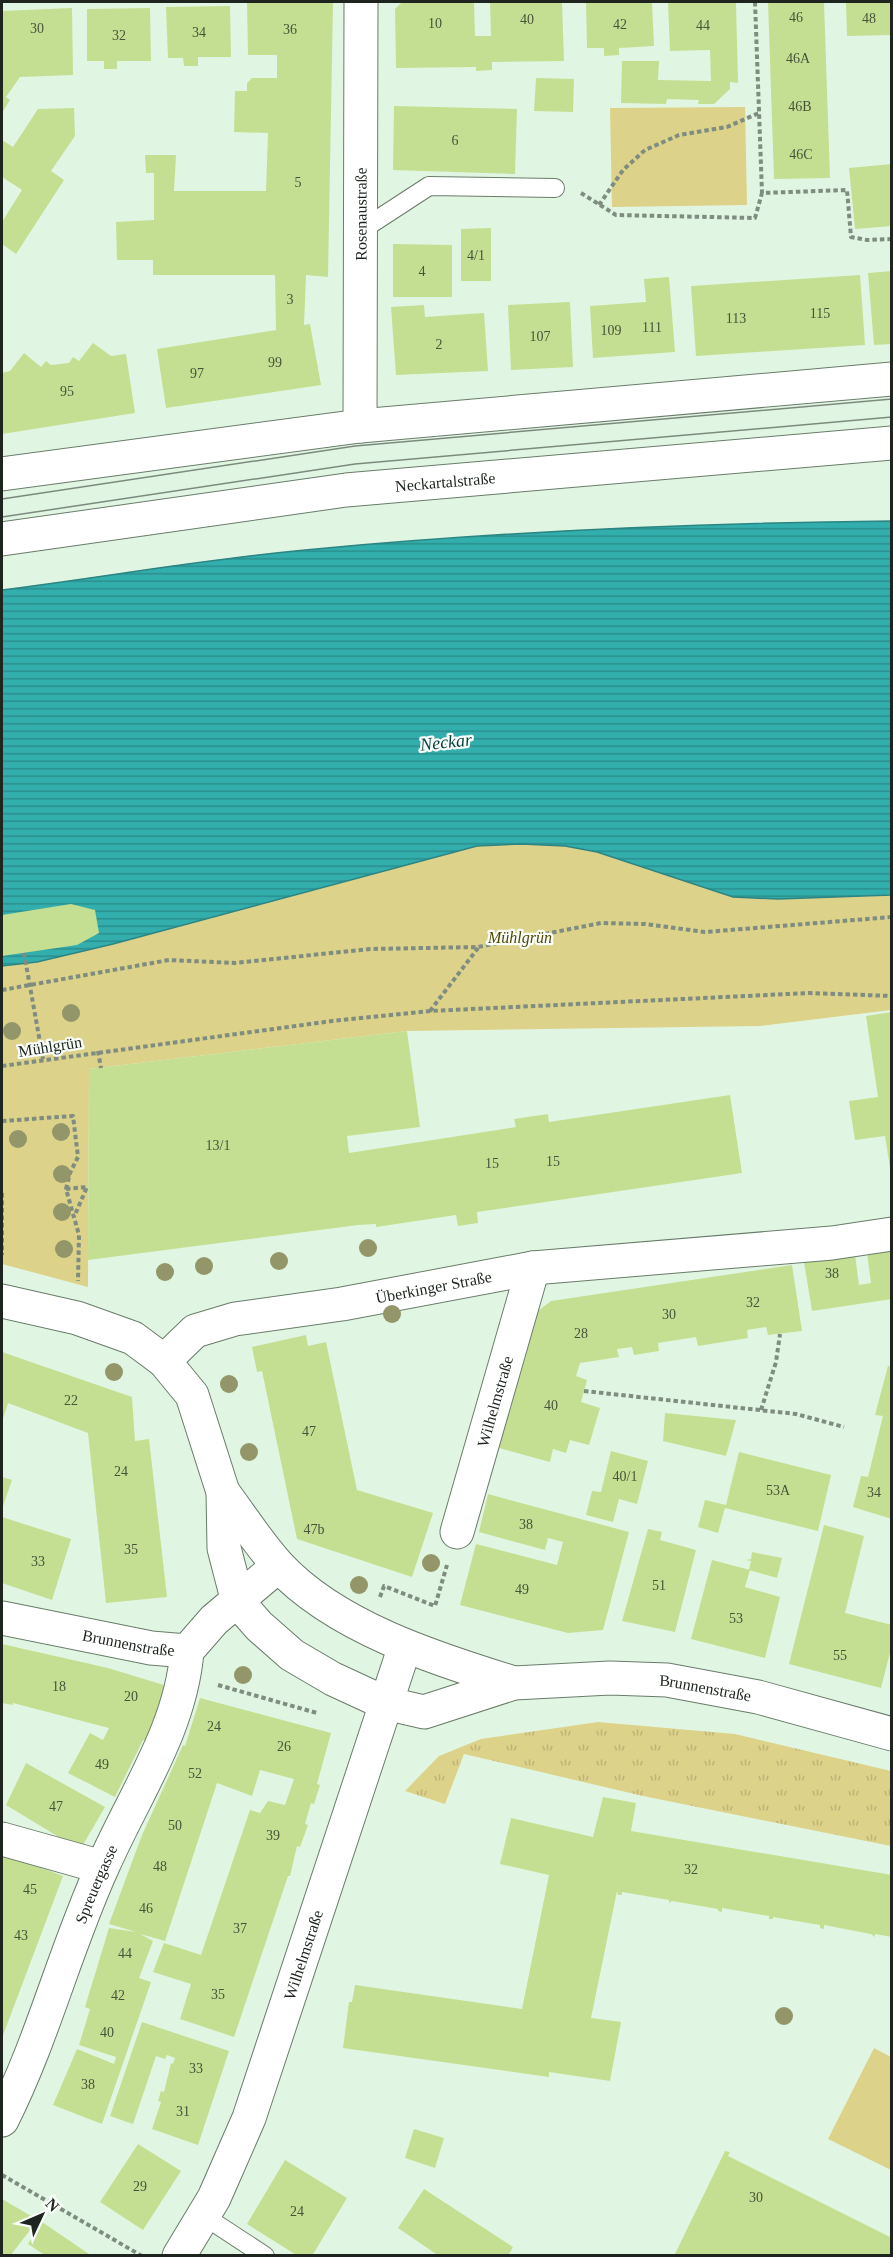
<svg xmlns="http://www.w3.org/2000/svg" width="893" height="2257" viewBox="0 0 893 2257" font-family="Georgia,serif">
<defs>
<pattern id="grass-tufts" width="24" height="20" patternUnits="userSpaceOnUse" patternTransform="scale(1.5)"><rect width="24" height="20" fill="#ddd28a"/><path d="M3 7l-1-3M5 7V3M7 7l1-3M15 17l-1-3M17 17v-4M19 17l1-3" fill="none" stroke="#bdb477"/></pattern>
<pattern id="water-rules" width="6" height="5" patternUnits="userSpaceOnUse" patternTransform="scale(1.5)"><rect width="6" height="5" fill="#32aead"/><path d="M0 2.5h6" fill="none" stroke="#2a8d8c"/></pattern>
</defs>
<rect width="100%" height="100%" fill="#e1f6e2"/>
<path fill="url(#grass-tufts)" d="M 598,1722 L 735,1734 L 891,1771 L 891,1846 L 643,1796 L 464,1754 L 445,1804 L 405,1791 L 439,1756 L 481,1739 Z"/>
<path fill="#ddd28a" d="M 745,107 L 747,205 L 612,207 L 610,108 Z
M 521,844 L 565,846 L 597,852 L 733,897 L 778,899 L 891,895 L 891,1010 L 760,1026 L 407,1031 L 89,1069 L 88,1287 L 2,1264 L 2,966 L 37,962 L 113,944 L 477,846 Z
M 874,2048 L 891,2057 L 891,2170 L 828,2139 Z"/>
<path fill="url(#water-rules)" stroke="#2c8582" stroke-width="1.5" d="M 891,521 L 891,895 L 778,899 L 733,897 L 597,852 L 565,846 L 521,844 L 477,846 L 113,944 L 37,962 L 2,966 L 2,590 C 106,577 211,558 316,549 C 508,531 699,523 891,521 Z"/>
<path fill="#c4df92" d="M 402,2 L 474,2 L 475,36 L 491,36 L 490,2 L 562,2 L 564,61 L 492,62 L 492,70 L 476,71 L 476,67 L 396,68 L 395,9 Z
M 586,2 L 652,2 L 654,46 L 619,48 L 619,55 L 604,56 L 604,48 L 587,48 Z
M 668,2 L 736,2 L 738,83 L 730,82 L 730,89 L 714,104 L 698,104 L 699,100 L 667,99 L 666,104 L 621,103 L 622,61 L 659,61 L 658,80 L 711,81 L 710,50 L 670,51 Z
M 768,2 L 824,2 L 830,178 L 774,179 Z
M 846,2 L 892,2 L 892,35 L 847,36 Z
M 247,3 L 333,3 L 328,277 L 306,275 L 304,325 L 310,324 L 321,385 L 166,408 L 157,349 L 276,330 L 275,275 L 153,275 L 153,260 L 117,260 L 116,222 L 154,220 L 154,173 L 146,173 L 145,155 L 176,155 L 174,191 L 266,191 L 268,133 L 234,132 L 235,91 L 247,91 L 247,83 L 252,78 L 277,78 L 277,55 L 248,55 Z
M 230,6 L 231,57 L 198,57 L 198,66 L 184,66 L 183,58 L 168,58 L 166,7 Z
M 72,8 L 73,75 L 20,77 L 6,97 L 10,100 L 2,113 L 2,11 Z
M 150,8 L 151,61 L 117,61 L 117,69 L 104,69 L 104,61 L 87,61 L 87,9 Z
M 536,78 L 574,79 L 573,112 L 534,111 Z
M 394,106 L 517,109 L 515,174 L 393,170 Z
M 74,108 L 75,136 L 51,171 L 64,180 L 16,254 L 2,244 L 2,222 L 22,190 L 2,177 L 2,140 L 13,147 L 38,109 Z
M 892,164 L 892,226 L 855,229 L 849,168 Z
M 491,228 L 491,281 L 461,281 L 461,229 Z
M 393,244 L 452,245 L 452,297 L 393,297 Z
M 892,271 L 892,344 L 874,345 L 868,273 Z
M 860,275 L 865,345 L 696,356 L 691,286 Z
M 669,277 L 675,352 L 593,358 L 590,306 L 646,302 L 644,279 Z
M 570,302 L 573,367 L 511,370 L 508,305 Z
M 424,305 L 425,317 L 484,313 L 488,371 L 396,375 L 391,307 Z
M 93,343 L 111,356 L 126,354 L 135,413 L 2,434 L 2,373 L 10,371 L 24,353 L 41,367 L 46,361 L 51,365 L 69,363 L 73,357 L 79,361 Z
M 71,904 L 95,910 L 99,933 L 77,945 L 2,956 L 2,915 Z
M 892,1012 L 892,1168 L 890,1168 L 885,1136 L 855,1140 L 849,1101 L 878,1097 L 866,1016 Z
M 407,1031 L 420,1127 L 347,1136 L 349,1153 L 516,1127 L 514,1119 L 548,1114 L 549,1122 L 730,1095 L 742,1173 L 477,1212 L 478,1223 L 458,1226 L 456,1215 L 376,1227 L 376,1224 L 358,1225 L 88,1260 L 89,1069 Z
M 892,1249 L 892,1299 L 812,1311 L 804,1262 L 855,1255 L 859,1285 L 871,1283 L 867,1253 Z
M 792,1265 L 802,1331 L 768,1335 L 766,1327 L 747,1330 L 748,1338 L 698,1346 L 696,1337 L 658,1343 L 659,1351 L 634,1355 L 632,1347 L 617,1349 L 619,1357 L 580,1363 L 576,1376 L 587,1380 L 581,1402 L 600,1408 L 589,1445 L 570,1440 L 566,1453 L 553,1449 L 550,1462 L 499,1448 L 536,1318 L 538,1311 L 551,1301 Z
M 306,1335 L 308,1346 L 326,1342 L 357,1490 L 433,1513 L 412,1577 L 297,1539 L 262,1371 L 257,1372 L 252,1347 Z
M 2,1352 L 132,1397 L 135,1441 L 149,1439 L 167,1597 L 106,1603 L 88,1433 L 8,1403 L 2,1422 Z
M 888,1366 L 892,1366 L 892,1519 L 853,1507 L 861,1476 L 868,1477 L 883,1416 L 875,1415 Z
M 665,1413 L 736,1420 L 726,1456 L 663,1441 Z
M 611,1451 L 648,1461 L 637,1504 L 619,1499 L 613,1522 L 586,1515 L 592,1491 L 601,1492 Z
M 739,1452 L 831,1475 L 818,1531 L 725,1508 L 718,1533 L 698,1527 L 705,1500 L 726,1505 Z
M 2,1477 L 12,1480 L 2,1509 Z
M 488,1494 L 629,1532 L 603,1630 L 568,1633 L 460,1605 L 476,1544 L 557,1565 L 563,1542 L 548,1538 L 545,1550 L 479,1532 Z
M 2,1517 L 71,1539 L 52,1600 L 2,1583 Z
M 824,1525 L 864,1536 L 845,1613 L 892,1625 L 892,1645 L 881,1688 L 789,1664 Z
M 648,1529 L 662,1532 L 660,1540 L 696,1550 L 675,1632 L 622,1621 Z
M 752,1552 L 782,1558 L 777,1578 L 749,1570 L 751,1561 L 746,1560 L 751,1559 Z
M 712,1560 L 750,1570 L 745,1587 L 780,1597 L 765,1658 L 691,1639 Z
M 2,1644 L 108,1668 L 167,1686 L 148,1742 L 143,1740 L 115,1797 L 68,1773 L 90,1733 L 103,1740 L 109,1728 L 13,1703 L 13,1705 L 2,1703 Z
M 200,1698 L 331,1733 L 317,1784 L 320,1785 L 314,1804 L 311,1803 L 305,1824 L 308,1825 L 300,1847 L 297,1846 L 290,1876 L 288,1876 L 234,2037 L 180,2019 L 191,1984 L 153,1972 L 164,1943 L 201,1955 L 250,1810 L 260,1813 L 268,1801 L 285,1805 L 294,1779 L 260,1770 L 252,1796 L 217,1783 L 165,1941 L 140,1934 L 153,1941 L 139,1978 L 151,1982 L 102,2124 L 53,2105 L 77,2049 L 114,2064 L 116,2057 L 79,2045 L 90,2009 L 85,2007 L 109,1928 L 136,1932 L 109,1924 L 142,1835 L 183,1745 L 185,1746 Z
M 26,1763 L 105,1807 L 80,1850 L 6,1805 Z
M 603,1797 L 636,1803 L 631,1831 L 892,1875 L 892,1937 L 875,1934 L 875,1937 L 871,1934 L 824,1925 L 824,1929 L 820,1928 L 820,1925 L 773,1917 L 773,1919 L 769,1919 L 769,1916 L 722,1908 L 722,1912 L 718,1911 L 718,1909 L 672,1901 L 669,1903 L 669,1900 L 622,1892 L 622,1895 L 618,1895 L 617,1891 L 591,2018 L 621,2022 L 610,2081 L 549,2072 L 549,2077 L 343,2048 L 349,2002 L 352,2002 L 355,1985 L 522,2009 L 549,1875 L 500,1864 L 511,1818 L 593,1837 Z
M 2,1853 L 63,1876 L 2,2038 Z
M 142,2022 L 229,2051 L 198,2145 L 152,2129 L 161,2102 L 158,2101 L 161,2091 L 164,2092 L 171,2063 L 173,2064 L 175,2058 L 167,2055 L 165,2059 L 156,2056 L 133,2124 L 110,2116 Z
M 414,2129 L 444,2138 L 435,2168 L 405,2158 Z
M 138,2144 L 181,2171 L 143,2230 L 100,2202 Z
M 725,2151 L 730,2152 L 728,2156 L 892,2238 L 892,2256 L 674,2256 Z
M 285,2160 L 347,2198 L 312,2256 L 298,2256 L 247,2224 Z
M 424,2189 L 513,2247 L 508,2256 L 439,2256 L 398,2228 Z
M 2,2199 L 38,2220 L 10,2256 L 2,2256 Z
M 42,2222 L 92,2256 L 46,2256 L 28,2244 Z"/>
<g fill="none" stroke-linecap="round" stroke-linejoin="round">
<defs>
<path id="lane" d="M 360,231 L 429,186 L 555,188
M 204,2216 L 265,2256"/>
<g id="street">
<path id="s1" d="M 360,426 L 361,2"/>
<path id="s2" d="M 164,1361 L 195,1331 L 235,1319 L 342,1304 L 533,1268 L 832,1243 L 892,1234"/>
<path id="s3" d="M 457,1532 L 533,1268"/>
<path id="s4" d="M 2,1618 L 151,1648 L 187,1651"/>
<path d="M 187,1651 L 214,1620 L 278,1566"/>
<path d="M 2,1839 L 102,1867"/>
<path id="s5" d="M 2,2120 C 43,2039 65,1949 103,1866 C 134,1795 181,1729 187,1651"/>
</g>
<g id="secondary">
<path d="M 2,474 L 360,426 L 892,379"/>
<path id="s6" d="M 2,539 L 346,490 L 892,443"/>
<path id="s7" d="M 2,1301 L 77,1318 L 133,1338 L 164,1361 L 192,1395 L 223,1492 L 224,1548 L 238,1602 L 259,1626 L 292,1655 L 333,1679 L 385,1703 L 424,1712 L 514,1683 L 610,1678 L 667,1680 L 758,1697 L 892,1734"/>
<path d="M 223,1492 C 241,1516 258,1543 278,1565 C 335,1627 436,1659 514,1683"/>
<path id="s8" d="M 179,2256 L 214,2198 L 249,2118 L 405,1646"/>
</g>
</defs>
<use href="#lane" stroke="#697c6a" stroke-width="20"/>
<use href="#street" stroke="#697c6a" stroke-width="35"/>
<use href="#secondary" stroke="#697c6a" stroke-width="35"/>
<path stroke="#7f8d80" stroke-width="4" stroke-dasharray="4.5 3" stroke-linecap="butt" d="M 755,2 L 762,193 L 847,190 L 851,237 L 867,240 L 892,239
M 581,193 L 616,215 L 755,218 L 762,193
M 599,205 L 623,170 L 645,150 L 679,135 L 727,127 L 759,113
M 24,953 L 43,1059
M 2,990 L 169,960 L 235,963 L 370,949 L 478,947 L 601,923 L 645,924 L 705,932 L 892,917
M 430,1011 L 478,948
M 98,1051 L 101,1068
M 2,1066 L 332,1021 L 430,1011 L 809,993 L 892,996
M 2,1121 L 73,1116 L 78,1157 L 70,1173 L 66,1189 L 79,1235 L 78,1281
M 66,1189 L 87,1187 L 74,1217
M 2,1193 L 2,1255
M 584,1391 L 796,1414 L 844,1427
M 761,1410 L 776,1362 L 780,1334
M 380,1597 L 384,1586 L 435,1606 L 447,1565
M 218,1685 L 317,1713
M 2,2175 L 142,2256"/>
<use href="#lane" stroke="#fff" stroke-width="18"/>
<use href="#street" stroke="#fff" stroke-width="33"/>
<use href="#secondary" stroke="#fff" stroke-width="33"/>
<path stroke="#7c8a7d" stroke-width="1.5" d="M 2,499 L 355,446 L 892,399
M 2,517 L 355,464 L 892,417"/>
</g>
<g fill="#929668">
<circle cx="71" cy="1013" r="9"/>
<circle cx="12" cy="1031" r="9"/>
<circle cx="61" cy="1132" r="9"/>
<circle cx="18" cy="1139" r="9"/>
<circle cx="62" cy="1174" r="9"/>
<circle cx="62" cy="1212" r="9"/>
<circle cx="368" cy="1248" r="9"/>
<circle cx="64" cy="1249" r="9"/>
<circle cx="279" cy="1261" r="9"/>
<circle cx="204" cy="1266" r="9"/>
<circle cx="165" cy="1272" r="9"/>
<circle cx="392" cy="1314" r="9"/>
<circle cx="114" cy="1372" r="9"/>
<circle cx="229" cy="1384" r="9"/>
<circle cx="249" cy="1452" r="9"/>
<circle cx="431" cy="1563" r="9"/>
<circle cx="359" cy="1585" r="9"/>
<circle cx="243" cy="1675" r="9"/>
<circle cx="784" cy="2016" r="9"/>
</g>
<g text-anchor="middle" stroke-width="4.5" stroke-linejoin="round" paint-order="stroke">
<g font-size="14" fill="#47543b">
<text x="796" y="22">46</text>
<text x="869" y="23">48</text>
<text x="527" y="24">40</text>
<text x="435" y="28">10</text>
<text x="620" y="29">42</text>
<text x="703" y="30">44</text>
<text x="37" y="33">30</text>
<text x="290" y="34">36</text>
<text x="199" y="37">34</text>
<text x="119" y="40">32</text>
<text x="798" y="63">46A</text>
<text x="800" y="111">46B</text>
<text x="455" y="145">6</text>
<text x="801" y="159">46C</text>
<text x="298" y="187">5</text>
<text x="476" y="260">4/1</text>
<text x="422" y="276">4</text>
<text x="290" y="304">3</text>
<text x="820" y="318">115</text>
<text x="736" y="323">113</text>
<text x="652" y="332">111</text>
<text x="611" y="335">109</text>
<text x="540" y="341">107</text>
<text x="439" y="349">2</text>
<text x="275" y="367">99</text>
<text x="197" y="378">97</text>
<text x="67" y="396">95</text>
<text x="218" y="1150">13/1</text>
<text x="553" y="1166">15</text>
<text x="492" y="1168">15</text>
<text x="832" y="1278">38</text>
<text x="753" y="1307">32</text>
<text x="669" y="1319">30</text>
<text x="581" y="1338">28</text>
<text x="71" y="1405">22</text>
<text x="551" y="1410">40</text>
<text x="309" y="1436">47</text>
<text x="121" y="1476">24</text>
<text x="625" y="1481">40/1</text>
<text x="778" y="1495">53A</text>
<text x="874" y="1497">34</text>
<text x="526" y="1529">38</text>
<text x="314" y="1534">47b</text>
<text x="131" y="1554">35</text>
<text x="38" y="1566">33</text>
<text x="659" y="1590">51</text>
<text x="522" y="1594">49</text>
<text x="736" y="1623">53</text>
<text x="840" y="1660">55</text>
<text x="59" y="1691">18</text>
<text x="131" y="1701">20</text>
<text x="214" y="1731">24</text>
<text x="284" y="1751">26</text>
<text x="102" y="1769">49</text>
<text x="195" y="1778">52</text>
<text x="56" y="1811">47</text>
<text x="175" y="1830">50</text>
<text x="273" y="1840">39</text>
<text x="160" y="1871">48</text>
<text x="691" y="1874">32</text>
<text x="30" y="1894">45</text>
<text x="146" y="1913">46</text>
<text x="240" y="1933">37</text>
<text x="21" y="1940">43</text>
<text x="125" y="1958">44</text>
<text x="218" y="1999">35</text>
<text x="118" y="2000">42</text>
<text x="107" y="2037">40</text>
<text x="196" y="2073">33</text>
<text x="88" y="2089">38</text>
<text x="183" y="2116">31</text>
<text x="140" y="2191">29</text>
<text x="756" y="2202">30</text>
<text x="297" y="2216">24</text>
</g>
<g font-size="16" fill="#1d251e" stroke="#fafefa">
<text dy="6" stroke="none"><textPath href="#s1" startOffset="212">Rosenaustraße</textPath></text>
<text dy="6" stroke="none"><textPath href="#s6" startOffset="447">Neckartalstraße</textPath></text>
<text transform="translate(50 1046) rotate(-9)" y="6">Mühlgrün</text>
<text dy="6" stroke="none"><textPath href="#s2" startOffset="286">Überkinger Straße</textPath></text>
<text dy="6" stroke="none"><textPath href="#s3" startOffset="136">Wilhelmstraße</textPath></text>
<text dy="6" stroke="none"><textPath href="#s4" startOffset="129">Brunnenstraße</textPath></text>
<text dy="6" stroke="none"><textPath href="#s7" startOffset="940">Brunnenstraße</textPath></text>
<text dy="6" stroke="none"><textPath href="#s5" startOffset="254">Spreuergasse</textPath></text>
<text dy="6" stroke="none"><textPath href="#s8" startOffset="327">Wilhelmstraße</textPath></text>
</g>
<g font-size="16" font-style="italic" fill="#524804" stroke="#fafefa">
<text x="520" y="943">Mühlgrün</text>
</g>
<g font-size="18" font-style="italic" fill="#043d3d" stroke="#fafefa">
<text transform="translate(446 742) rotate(-6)" y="6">Neckar</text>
</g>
</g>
<rect width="893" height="2257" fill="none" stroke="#1d251e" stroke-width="6"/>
<g transform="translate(42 2215) rotate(46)" stroke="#fafefa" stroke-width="4.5" paint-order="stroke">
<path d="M0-4.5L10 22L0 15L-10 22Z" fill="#1d251e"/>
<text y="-9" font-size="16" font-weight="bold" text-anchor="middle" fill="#1d251e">N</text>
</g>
</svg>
